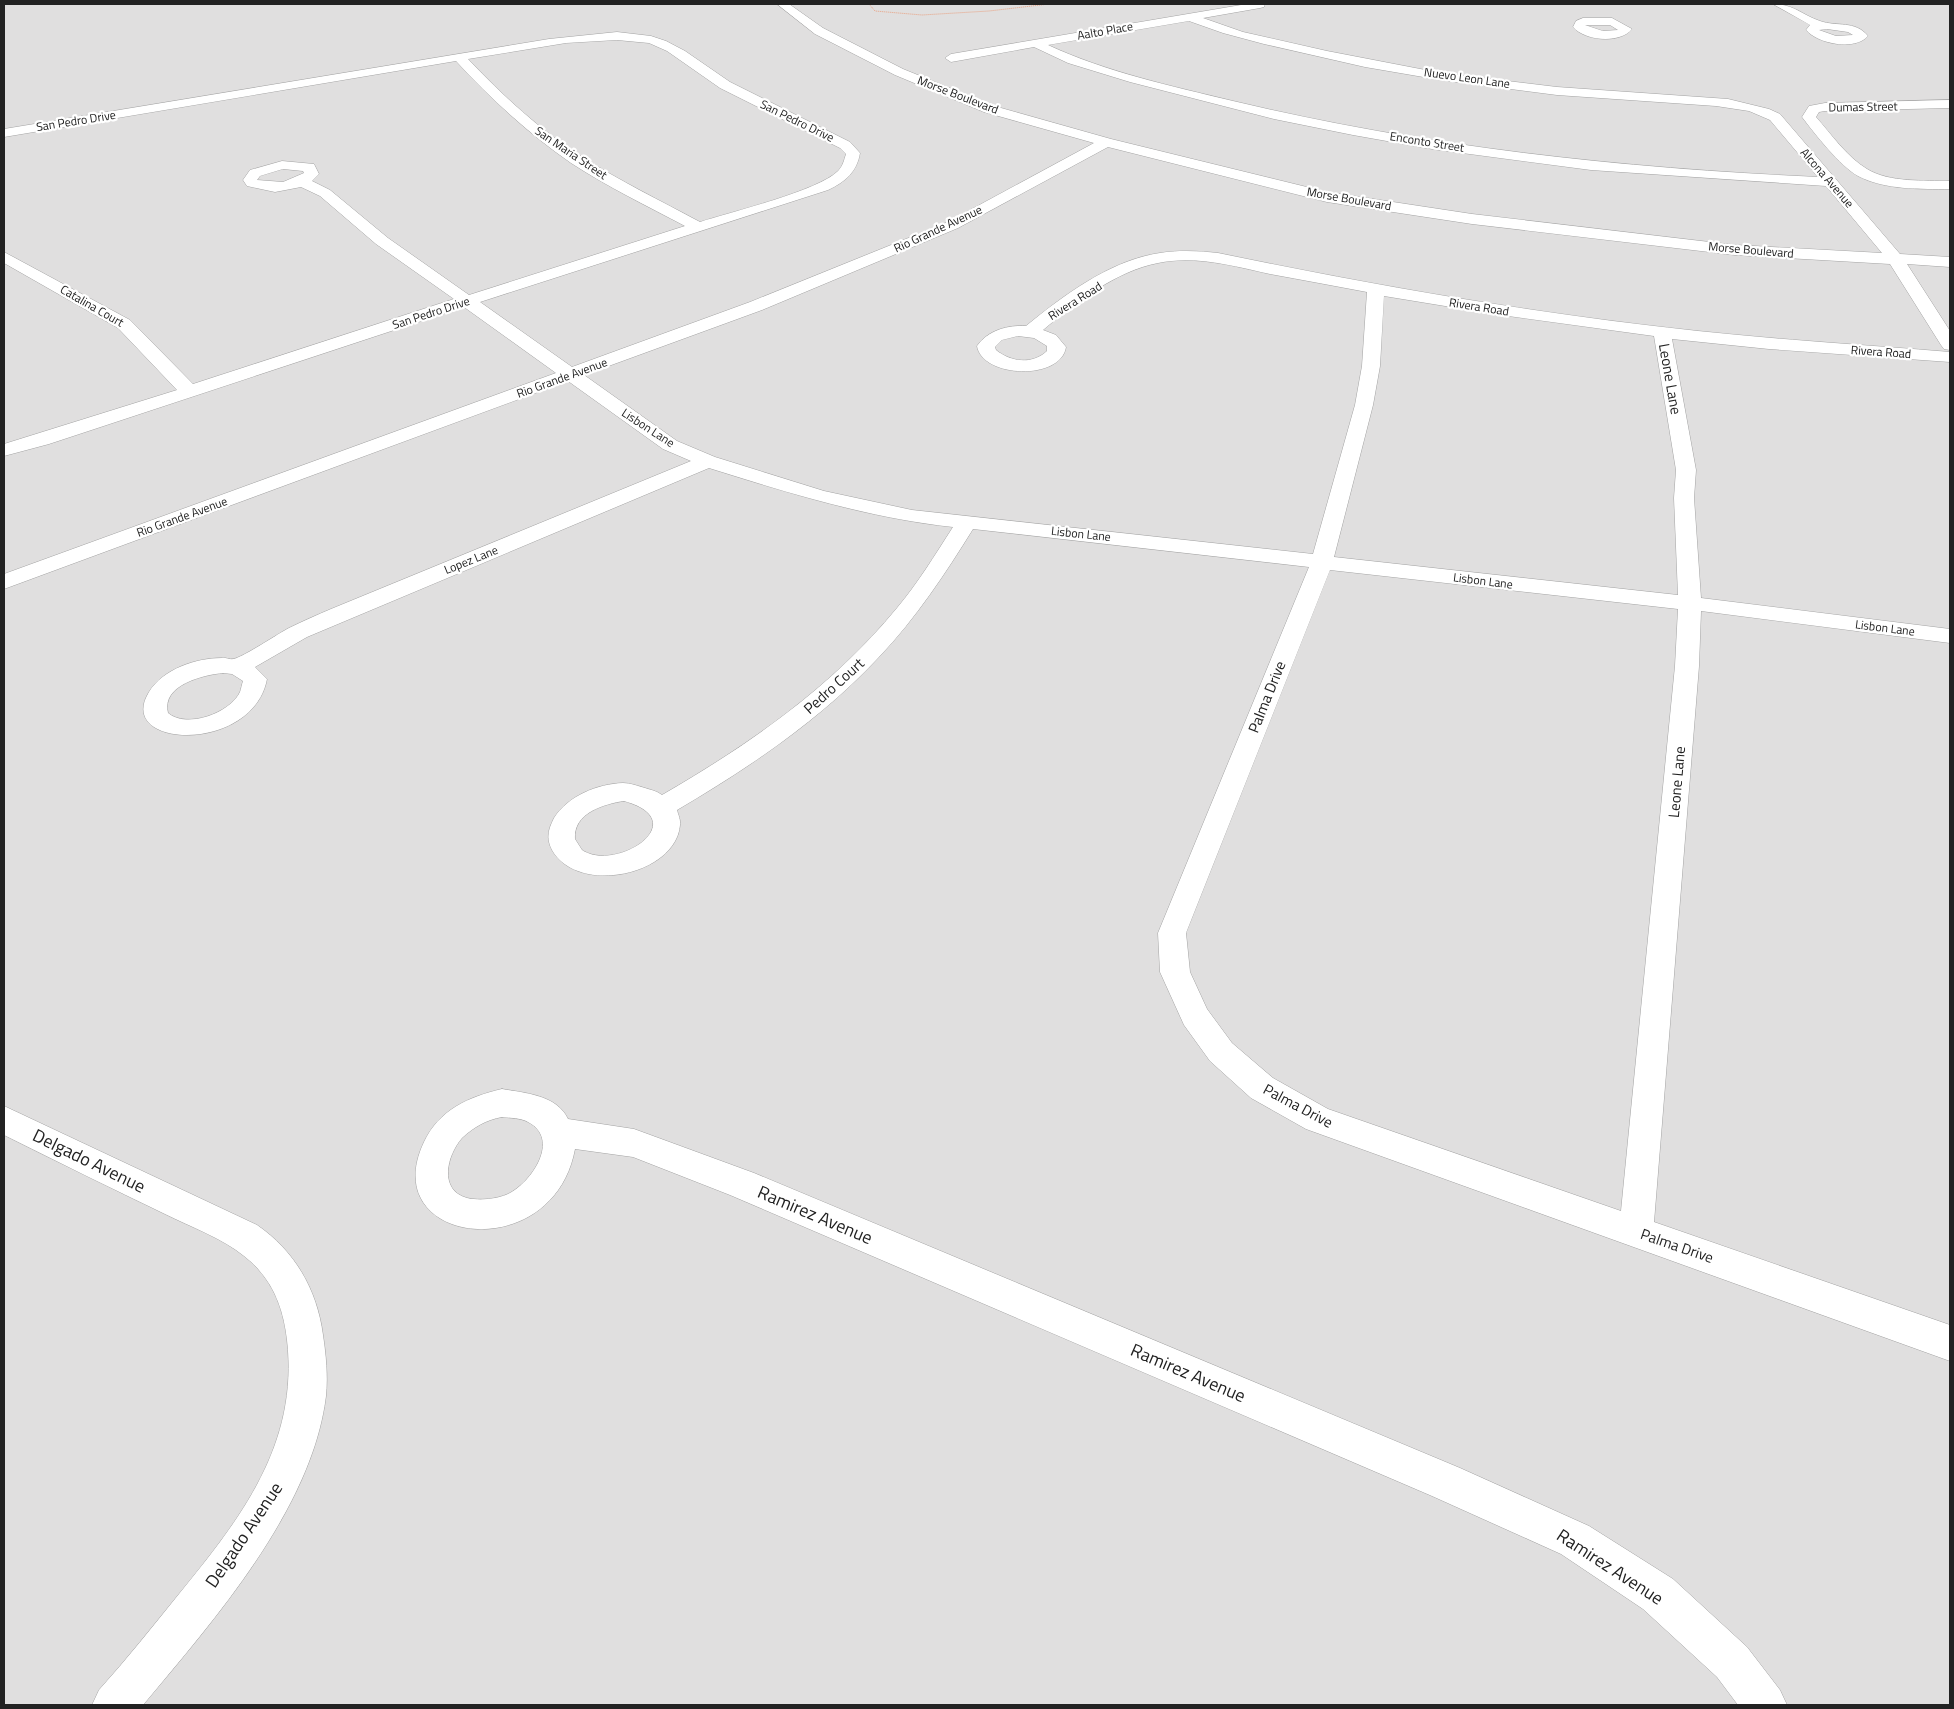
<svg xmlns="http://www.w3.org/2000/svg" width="1954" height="1709" viewBox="0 0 1954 1709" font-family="'Titillium Web',sans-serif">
<rect width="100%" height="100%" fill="#f1f0ea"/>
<path fill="#e0dfdf" d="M 4,4 L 1950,4 L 1950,1705 L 4,1705 Z"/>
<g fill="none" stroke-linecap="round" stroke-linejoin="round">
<defs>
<path id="minor" d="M 777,4 L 789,4 L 823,28 L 903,69 L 994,106 L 1111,139 L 1327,192 L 1472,214 L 1735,245 L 1882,253 L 1826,186 L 1591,170 L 1432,149 L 1353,135 L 1274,119 L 1130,82 L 1068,63 L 1034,47 L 951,62 L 945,58 L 951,54 L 1247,4 L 1265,4 L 1264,7 L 1260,8 L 1203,18 L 1243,32 L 1327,51 L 1441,73 L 1557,87 L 1728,99 L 1769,109 L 1780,114 L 1900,254 L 1950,257 L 1950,267 L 1907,264 L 1950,331 L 1950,350 L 1944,349 L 1941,345 L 1890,264 L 1735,255 L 1472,224 L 1327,202 L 1108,147 L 958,228 L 762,310 L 584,375 L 677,441 L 715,457 L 824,491 L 912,510 L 1313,554 L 1355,405 L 1362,366 L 1367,292 C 1335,286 1303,280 1270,274 C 1234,266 1195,255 1158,263 C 1116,271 1075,303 1043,330 L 1056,335 L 1066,347 C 1061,381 982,378 977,346 C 988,330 1008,325 1026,326 C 1064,295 1111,260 1160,253 C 1179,250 1199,251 1218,253 C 1377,286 1537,314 1698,331 C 1782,340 1866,345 1950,352 L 1950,362 L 1769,349 L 1672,339 L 1696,470 L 1694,498 L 1701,598 L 1950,629 L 1950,643 L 1701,611 L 1699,666 L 1654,1222 L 1950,1325 L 1950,1361 L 1306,1129 L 1251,1098 L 1210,1061 L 1184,1025 L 1160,972 L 1158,933 L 1309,567 L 973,529 C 945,574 916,618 879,657 C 820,720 750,767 677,810 C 678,814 681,821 680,825 C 676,875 578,896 552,850 C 546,838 548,830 554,818 C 568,796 597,784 623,783 C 630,783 638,786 645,788 C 651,790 657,791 662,795 C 750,744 832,687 897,608 C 918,583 935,555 953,527 C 869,518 789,493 709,468 L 307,637 L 255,667 L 267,679 C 253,754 114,749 149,692 C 163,669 196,658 222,658 C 225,657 230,660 233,659 C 242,658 279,633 289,628 C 303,621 317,615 331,609 L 691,461 L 663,449 L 568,381 L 4,589 L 4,574 L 556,373 L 464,307 L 49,444 L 4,456 L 4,444 L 177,390 L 118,328 L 4,263 L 4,252 L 130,320 L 193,384 L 454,299 L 376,244 L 320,196 L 301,187 L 275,192 L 247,186 L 243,180 L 250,170 L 282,161 L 314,164 L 319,174 L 312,181 L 330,190 L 388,238 L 469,295 L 685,226 C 647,206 608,187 571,163 C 529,134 491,99 456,61 L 4,137 L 4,129 L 549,39 L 617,32 L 651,36 L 666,41 L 685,51 L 730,82 L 850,142 L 860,153 C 857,172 845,182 828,190 L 480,302 L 572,367 L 750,302 L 948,222 L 1094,143 L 984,112 L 895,75 L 815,34 ZM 1189,21 L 1223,33 L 1264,44 L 1365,67 L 1441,80 L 1557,95 L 1716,106 L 1749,111 L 1770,120 L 1818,177 C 1621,168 1425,147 1233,101 C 1171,86 1106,72 1048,45 ZM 617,40 L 649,43 L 667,51 L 720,88 L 840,148 L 846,154 C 844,160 843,166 838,171 C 818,191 731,212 700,222 C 661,201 620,181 582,157 C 540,130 503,96 468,59 L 566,43 ZM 283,169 L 303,171 L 304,173 L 283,182 L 257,180 L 260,176 ZM 1384,296 L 1494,314 L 1654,336 L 1676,470 L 1674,498 L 1678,595 L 1334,557 L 1373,405 L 1380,366 ZM 1018,336 L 1034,338 L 1047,346 L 1047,351 C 1032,365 1011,362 996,350 L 995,347 L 1002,340 ZM 1330,570 L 1678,609 L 1675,666 L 1621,1211 L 1328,1109 L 1273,1078 L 1232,1043 L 1207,1009 L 1190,972 L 1186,933 ZM 223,673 L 232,674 L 243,681 C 242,684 241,689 240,692 C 230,713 187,729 168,713 C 161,685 203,675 223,673 ZM 624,801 C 696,821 616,873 582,850 L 575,839 C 573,813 604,804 624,801 Z
M 1773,4 C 1794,4 1802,15 1820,21 C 1837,27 1855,20 1868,36 C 1855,51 1818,44 1806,30 L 1810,25 ZM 1827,29 L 1848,32 L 1853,35 L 1836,36 L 1819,30 Z
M 1583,18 L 1612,18 L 1632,29 C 1620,44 1585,41 1573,27 L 1576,21 ZM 1585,25 L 1610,25 L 1618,30 L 1603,31 Z
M 1950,100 L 1950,108 L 1825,111 L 1819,112 L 1816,117 C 1831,134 1847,157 1867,169 C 1890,183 1924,180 1950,181 L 1950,189 C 1920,189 1885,190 1858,176 C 1840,166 1815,134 1802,117 L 1809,106 L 1825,103 Z
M 502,1089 C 525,1093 557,1095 568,1119 L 634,1129 L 754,1173 L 1460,1468 L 1589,1526 L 1673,1579 L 1747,1647 L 1780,1690 L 1787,1705 L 1738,1705 L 1717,1677 L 1643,1609 L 1561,1554 L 1432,1496 L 730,1195 L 633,1157 L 575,1149 C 553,1268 375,1245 424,1142 C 439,1110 468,1097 502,1089 ZM 502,1117 C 510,1118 521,1118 528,1122 C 561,1139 532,1182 508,1194 C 497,1199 480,1201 467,1198 C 438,1190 447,1155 462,1138 C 474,1127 486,1120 502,1117 Z
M 4,1106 L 257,1225 C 295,1251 317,1290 323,1335 C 326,1355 328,1376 326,1396 C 312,1509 214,1620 143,1705 L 92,1705 L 99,1690 C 127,1659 153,1626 179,1594 C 241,1518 299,1444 287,1340 C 283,1306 272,1278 244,1256 C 222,1238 191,1227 165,1214 C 111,1188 58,1162 4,1135 Z"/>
</defs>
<use href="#minor" stroke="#a3a3a3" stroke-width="1"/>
<path stroke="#eaa181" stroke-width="1" stroke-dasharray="1 1" stroke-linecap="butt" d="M 869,4 L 875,11 L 922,15 L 989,11 L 1049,4"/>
<use href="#minor" fill="#fff" fill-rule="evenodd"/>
</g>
<g text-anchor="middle" stroke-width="4.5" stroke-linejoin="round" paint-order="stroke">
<g font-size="12" fill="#222" stroke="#fff">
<text transform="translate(1105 31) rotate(-10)" y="4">Aalto Place</text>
<text transform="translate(1467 78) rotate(8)" y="4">Nuevo Leon Lane</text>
<text transform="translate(958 95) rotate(21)" y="4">Morse Boulevard</text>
<text transform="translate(1863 107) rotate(-1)" y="4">Dumas Street</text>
<text transform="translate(76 121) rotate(-9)" y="4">San Pedro Drive</text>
<text transform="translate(797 121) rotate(26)" y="4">San Pedro Drive</text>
<text transform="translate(1427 142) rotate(9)" y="4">Enconto Street</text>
<text transform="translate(571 153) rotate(34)" y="4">San Maria Street</text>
<text transform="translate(1827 178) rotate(49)" y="4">Alcona Avenue</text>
<text transform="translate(1349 199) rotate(10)" y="4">Morse Boulevard</text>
<text transform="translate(938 229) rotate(-25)" y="4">Rio Grande Avenue</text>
<text transform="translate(1751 250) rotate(5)" y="4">Morse Boulevard</text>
<text transform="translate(1075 301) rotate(-32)" y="4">Rivera Road</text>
<text transform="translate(92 306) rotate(30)" y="4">Catalina Court</text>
<text transform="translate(1479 307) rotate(9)" y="4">Rivera Road</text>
<text transform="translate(431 313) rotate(-18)" y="4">San Pedro Drive</text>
<text transform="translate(1881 352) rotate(4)" y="4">Rivera Road</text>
<text transform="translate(562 378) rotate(-20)" y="4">Rio Grande Avenue</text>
<text transform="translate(648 428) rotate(33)" y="4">Lisbon Lane</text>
<text transform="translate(182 517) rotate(-20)" y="4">Rio Grande Avenue</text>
<text transform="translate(1081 534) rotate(6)" y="4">Lisbon Lane</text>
<text transform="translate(471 560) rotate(-22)" y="4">Lopez Lane</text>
<text transform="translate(1483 581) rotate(7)" y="4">Lisbon Lane</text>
<text transform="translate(1885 628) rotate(7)" y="4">Lisbon Lane</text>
</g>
<g font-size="15" fill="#222" stroke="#fff">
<text transform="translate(1670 379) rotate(80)" y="5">Leone Lane</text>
<text transform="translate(834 686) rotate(-42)" y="5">Pedro Court</text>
<text transform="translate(1267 697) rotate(-68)" y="5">Palma Drive</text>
<text transform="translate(1677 782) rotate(-85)" y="5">Leone Lane</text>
<text transform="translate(1298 1106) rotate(28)" y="5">Palma Drive</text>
<text transform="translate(1677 1246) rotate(19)" y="5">Palma Drive</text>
</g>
<g font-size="18" fill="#222" stroke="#fff">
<text transform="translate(89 1161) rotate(26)" y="6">Delgado Avenue</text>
<text transform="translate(815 1215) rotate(23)" y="6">Ramirez Avenue</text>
<text transform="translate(1188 1373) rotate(23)" y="6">Ramirez Avenue</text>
<text transform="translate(244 1535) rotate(-56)" y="6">Delgado Avenue</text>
<text transform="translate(1610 1567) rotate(33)" y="6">Ramirez Avenue</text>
</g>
</g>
<rect width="1954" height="1709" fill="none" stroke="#222222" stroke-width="10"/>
</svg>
